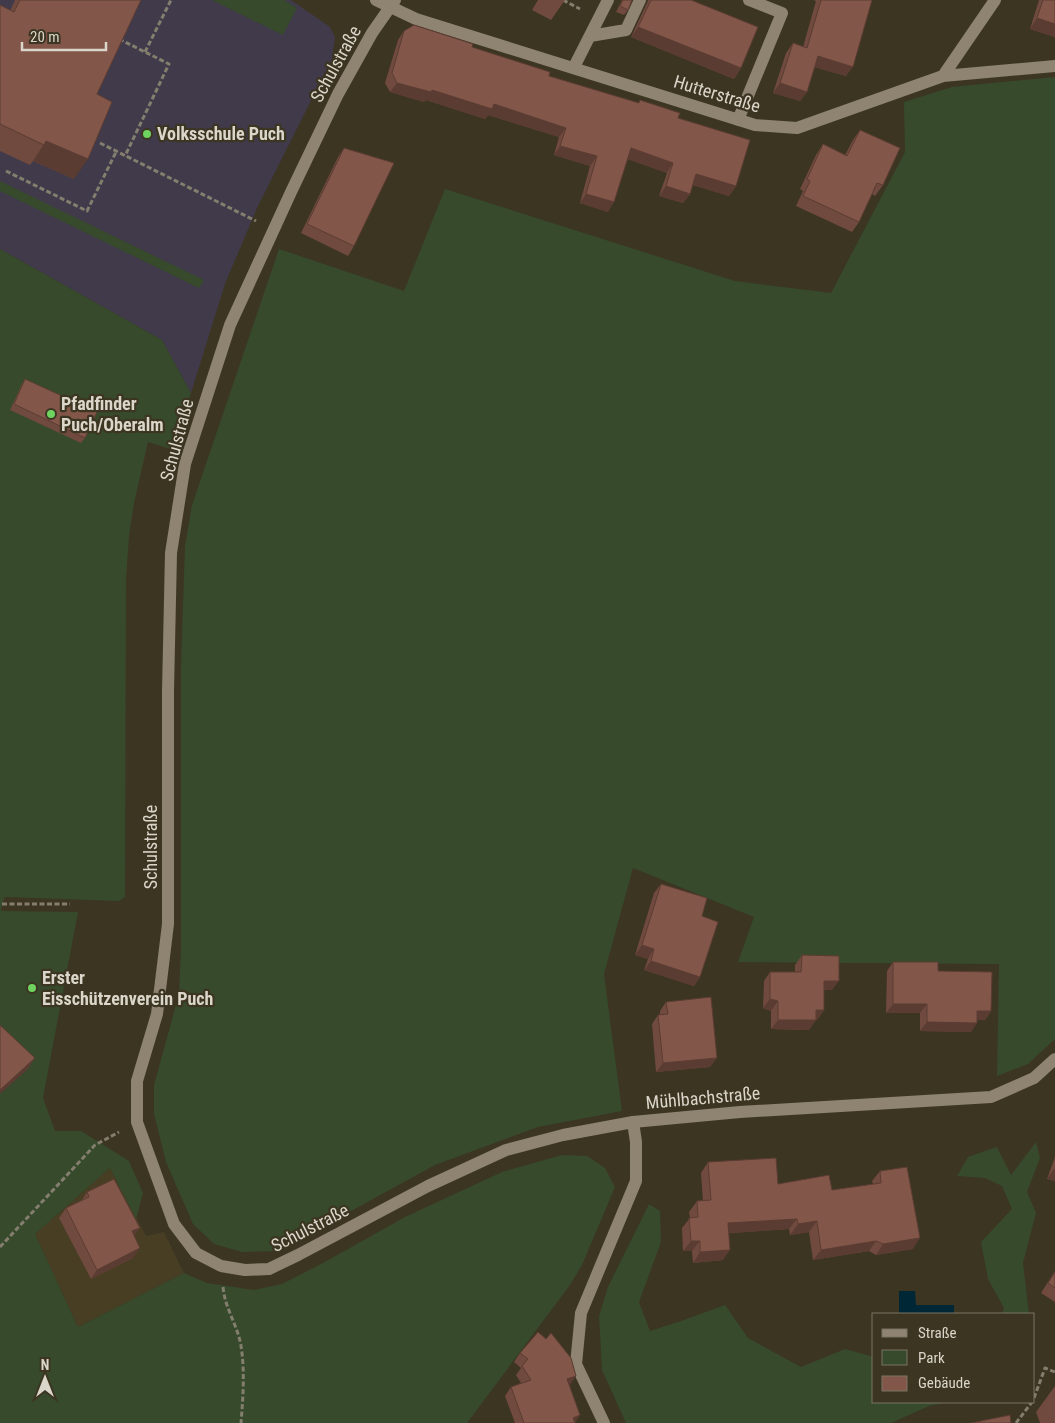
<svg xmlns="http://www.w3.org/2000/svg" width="1055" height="1423" viewBox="0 0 1055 1423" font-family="'Roboto Condensed',sans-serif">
<rect width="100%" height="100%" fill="#3c3522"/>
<path fill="#473e24" d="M 110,1168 L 146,1236 L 164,1232 L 184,1273 L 78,1327 L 35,1234 Z"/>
<path fill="#403a4b" d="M 0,0 L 291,0 L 330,27 L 335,37 L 332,59 L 257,208 L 225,284 L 191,393 L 162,340 L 0,249 Z"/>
<path fill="#374a2c" d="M 212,0 L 284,0 L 297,8 L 283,35 Z
M 1055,77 L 1055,1039 L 1028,1064 L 997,1076 L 999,964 L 738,962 L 754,917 L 633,868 L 604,974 L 622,1111 L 538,1127 L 435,1165 L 278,1251 L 242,1252 L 214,1244 L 193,1224 L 166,1162 L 154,1114 L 154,1085 L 179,994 L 181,948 L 181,666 L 185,546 L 192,505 L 279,249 L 404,291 L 445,189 L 735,281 L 831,293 L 905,152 L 904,102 L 952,87 Z
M 0,181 L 204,280 L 199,288 L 0,191 Z
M 0,249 L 162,340 L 191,393 L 174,450 L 148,442 L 134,503 L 129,536 L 126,580 L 125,897 L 119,901 L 5,897 L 2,904 L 1,911 L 78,912 L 43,1098 L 55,1131 L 81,1131 L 129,1161 L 143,1193 L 136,1219 L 110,1168 L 35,1234 L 78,1327 L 184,1273 L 207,1283 L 254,1290 L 282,1284 L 323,1263 L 405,1217 L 502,1172 L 562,1155 L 587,1156 L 605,1168 L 615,1187 L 582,1265 L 570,1285 L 467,1423 L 0,1423 Z
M 1036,1142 L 1040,1158 L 1027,1192 L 1036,1213 L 1023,1263 L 1029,1314 L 1002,1314 L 1004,1308 L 988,1279 L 981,1242 L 1012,1209 L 1002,1186 L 985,1178 L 957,1176 L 968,1157 L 997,1147 L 1011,1175 Z
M 649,1204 L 660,1211 L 661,1242 L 639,1302 L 650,1331 L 681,1321 L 725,1305 L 748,1338 L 801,1367 L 845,1349 L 874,1357 L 874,1402 L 947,1402 L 929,1406 L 891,1423 L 626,1423 L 602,1370 L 599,1316 L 608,1287 Z"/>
<path fill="#002736" d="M 899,1291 L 915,1291 L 916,1305 L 954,1305 L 954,1314 L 899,1314 Z"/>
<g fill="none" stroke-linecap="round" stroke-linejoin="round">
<path stroke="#837e6e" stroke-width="3" stroke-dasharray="5 2.5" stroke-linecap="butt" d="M 563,0 L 580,9
M 119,39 L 169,64 L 125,156
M 145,52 L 171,0
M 100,143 L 256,221
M 6,171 L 87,211 L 116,152
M 2,904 L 70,904
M 0,1247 L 95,1145 L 119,1132
M 223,1287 C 225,1309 238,1326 241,1346 C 245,1371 243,1398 241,1423
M 1034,1398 L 1045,1368 L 1055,1372
M 1016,1423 L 1032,1402"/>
<path stroke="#8f8372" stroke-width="12" d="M 376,0 L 416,19 L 755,125 L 797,128 L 943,76 L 1055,66
M 395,0 L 372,33 L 338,94 L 291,192 L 230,325 L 185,464 L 171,553 L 168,691 L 168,924 L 157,1014 L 137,1081 L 137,1122 L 174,1224 L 196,1253 L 221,1266 L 245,1270 L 269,1269 L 298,1255 L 428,1186 L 506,1150 L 563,1135 L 633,1122 L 740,1112 L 991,1097 L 1034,1078 L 1055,1059
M 590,36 L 626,30 L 640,0
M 574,67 L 608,0
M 943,76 L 995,0
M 738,120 L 782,13 L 749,0
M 604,1423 L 576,1364 L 581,1313 L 636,1181 L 636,1142 L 633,1122"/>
</g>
<path fill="#704a3e" d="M 15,0 L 141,0 L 97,94 L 74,179 L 33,161 L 30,165 L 0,151 L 0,5 L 10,11 Z
M 538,0 L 565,0 L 551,20 L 532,10 Z
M 622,0 L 632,0 L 628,10 L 624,15 L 616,12 Z
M 648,0 L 691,0 L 741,68 L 734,79 L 631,37 L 647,3 Z
M 813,0 L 872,0 L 846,76 L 814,67 L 807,92 L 800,101 L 773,93 L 786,53 L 793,43 L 803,47 L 816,1 Z
M 1039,0 L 1055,0 L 1055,37 L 1030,29 Z
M 404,31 L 472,47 L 549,76 L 638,103 L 640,100 L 678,118 L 736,186 L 729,196 L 693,185 L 690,194 L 683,203 L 659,196 L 667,173 L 628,159 L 608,212 L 580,203 L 590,166 L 554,155 L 559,137 L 488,115 L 485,119 L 426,100 L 424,102 L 390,92 L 385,83 L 398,40 Z
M 860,130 L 883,185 L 875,196 L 872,194 L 859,222 L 852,232 L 796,206 L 803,191 L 800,189 L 816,155 L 823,144 L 845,155 L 853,140 Z
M 344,148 L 354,246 L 348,256 L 301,233 L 338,157 Z
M 25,379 L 85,438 L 81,443 L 10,410 L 22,384 Z
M 661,884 L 702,916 L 700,977 L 694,986 L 644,970 L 648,959 L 635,955 L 654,893 Z
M 802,955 L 832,990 L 824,990 L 824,1010 L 817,1020 L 816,1019 L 809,1030 L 771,1029 L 771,1011 L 763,1008 L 764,981 L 770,972 L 795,972 L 795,965 Z
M 893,962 L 991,1011 L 985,1020 L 977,1020 L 971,1032 L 920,1031 L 920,1013 L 886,1013 L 887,971 Z
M 666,1002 L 710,1067 L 656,1072 L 652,1024 L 658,1015 L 660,1014 L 660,1011 Z
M 1055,1157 L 1055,1181 L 1047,1179 Z
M 708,1162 L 778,1184 L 832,1190 L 873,1184 L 872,1181 L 880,1171 L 913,1249 L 876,1255 L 869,1251 L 813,1260 L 809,1232 L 790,1235 L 789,1229 L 729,1233 L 723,1260 L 693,1263 L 692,1251 L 683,1251 L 682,1228 L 690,1218 L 689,1212 L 697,1201 L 703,1201 L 701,1173 Z
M 87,1192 L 134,1235 L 133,1258 L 91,1279 L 59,1218 L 66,1208 L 82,1200 Z
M 1055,1271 L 1055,1302 L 1041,1293 Z
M 520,1353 L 570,1385 L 575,1423 L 515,1423 L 505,1396 L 511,1387 L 521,1383 L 516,1375 L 521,1368 L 514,1362 Z
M 1055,1386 L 1055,1423 L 1040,1423 L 1036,1412 Z"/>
<path fill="#5b3c32" d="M 1037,18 L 1055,24 L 1055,37 L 1030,29 Z
M 638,27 L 741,68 L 734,79 L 631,37 Z
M 818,56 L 853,67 L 846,76 L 811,66 Z
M 397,83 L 432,90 L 494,104 L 566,128 L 559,137 L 488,115 L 485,119 L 426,100 L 424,102 L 390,92 Z
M 780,83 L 807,92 L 800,101 L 773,93 Z
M 46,141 L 88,159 L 74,179 L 33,161 Z
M 560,146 L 597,156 L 590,166 L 554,155 Z
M 631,148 L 673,163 L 667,173 L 624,158 Z
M 696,174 L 736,186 L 729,196 L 690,184 Z
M 666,186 L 690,194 L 683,203 L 659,196 Z
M 586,194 L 614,202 L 608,212 L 580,203 Z
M 642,945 L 654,949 L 648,959 L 635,955 Z
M 651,961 L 700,977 L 694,986 L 644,970 Z
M 824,981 L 839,981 L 832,990 L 818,990 Z
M 770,999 L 778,1001 L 771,1011 L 763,1008 Z
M 893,1004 L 927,1004 L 920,1013 L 886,1013 Z
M 816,1010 L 824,1010 L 817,1020 L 809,1019 Z
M 977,1011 L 991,1011 L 985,1020 L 971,1020 Z
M 778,1020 L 816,1020 L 809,1030 L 771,1029 Z
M 927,1022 L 977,1023 L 971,1032 L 920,1031 Z
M 35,1058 L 28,1069 L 0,1094 L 0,1090 Z
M 717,1058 L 710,1067 L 656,1072 L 663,1063 Z
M 1054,1169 L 1055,1169 L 1055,1181 L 1047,1179 Z
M 797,1219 L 789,1229 L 721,1234 L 728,1223 Z
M 817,1221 L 809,1232 L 790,1235 L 798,1224 Z
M 140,1228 L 133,1238 L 132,1231 Z
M 920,1238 L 913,1249 L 876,1255 L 883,1244 Z
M 691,1241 L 700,1241 L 692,1251 L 683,1251 Z
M 876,1241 L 869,1251 L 813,1260 L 821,1250 Z
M 140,1248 L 133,1258 L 91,1279 L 97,1270 Z
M 730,1250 L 723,1260 L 693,1263 L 700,1252 Z
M 576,1376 L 570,1385 L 560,1388 L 567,1379 Z
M 580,1415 L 575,1423 L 573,1418 Z"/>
<path fill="#825648" stroke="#5b3c32" d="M 20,0 L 141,0 L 97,94 L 112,102 L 88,159 L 46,141 L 44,145 L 0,124 L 0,5 L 14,12 Z
M 623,0 L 632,0 L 628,10 L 620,6 Z
M 651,0 L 691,0 L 758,27 L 741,68 L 638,27 Z
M 821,0 L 872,0 L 853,67 L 818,56 L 807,92 L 780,83 L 793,43 L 807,48 Z
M 1043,0 L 1055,0 L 1055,24 L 1037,18 Z
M 414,25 L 473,44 L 472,47 L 550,72 L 549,76 L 639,103 L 640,100 L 680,113 L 678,118 L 750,140 L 736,186 L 696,174 L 690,194 L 666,186 L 673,163 L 631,148 L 614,202 L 586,194 L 597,156 L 560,146 L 566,128 L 494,104 L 492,109 L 432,90 L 431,92 L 397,83 L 392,73 L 404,31 Z
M 860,130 L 900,148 L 883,185 L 877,183 L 859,222 L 803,196 L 810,181 L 807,179 L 823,144 L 847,156 Z
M 344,148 L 394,163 L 354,246 L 307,224 Z
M 25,379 L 97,412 L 85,438 L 14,404 Z
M 661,884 L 707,898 L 702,916 L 718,922 L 700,977 L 651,961 L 654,949 L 642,945 Z
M 802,955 L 839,956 L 839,981 L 824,981 L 824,1010 L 816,1010 L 816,1020 L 778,1020 L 778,1001 L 770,999 L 770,972 L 801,972 Z
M 893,962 L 938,962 L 938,971 L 992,972 L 991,1011 L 977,1011 L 977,1023 L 927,1022 L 927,1004 L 893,1004 Z
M 711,997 L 717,1058 L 663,1063 L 658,1015 L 668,1014 L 666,1002 Z
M 0,1025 L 35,1058 L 0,1090 Z
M 776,1158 L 778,1184 L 829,1175 L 832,1190 L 881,1183 L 880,1171 L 907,1167 L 920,1238 L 883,1244 L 876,1241 L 821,1250 L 817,1221 L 798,1224 L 797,1219 L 728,1223 L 730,1250 L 700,1252 L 700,1241 L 691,1241 L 689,1218 L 698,1217 L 697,1201 L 711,1200 L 708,1162 Z
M 114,1179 L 140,1228 L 132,1231 L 140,1248 L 97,1270 L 66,1208 L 89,1197 L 87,1192 Z
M 1055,1272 L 1055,1288 L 1048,1283 Z
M 538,1332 L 546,1339 L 551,1333 L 571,1358 L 576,1376 L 567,1379 L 580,1415 L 573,1418 L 575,1423 L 524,1423 L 511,1387 L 531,1380 L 522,1366 L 528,1359 L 520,1353 Z
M 1010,1415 L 1011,1423 L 971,1423 Z"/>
<g fill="#6fd360" stroke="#3c3522" stroke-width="2">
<circle cx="147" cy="134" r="5"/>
<circle cx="51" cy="414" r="5"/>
<circle cx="32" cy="988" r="5"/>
</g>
<g text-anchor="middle" stroke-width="4.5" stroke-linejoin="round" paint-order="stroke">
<g font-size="18" fill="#dad6ca" stroke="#3c3522">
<text transform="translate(336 64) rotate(-61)" y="6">Schulstraße</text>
<text transform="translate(717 94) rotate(17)" y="6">Hutterstraße</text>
<text transform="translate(177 440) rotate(-75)" y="6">Schulstraße</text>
<text transform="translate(151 847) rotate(-90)" y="6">Schulstraße</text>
<text transform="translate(703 1098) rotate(-5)" y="6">Mühlbachstraße</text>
<text transform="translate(310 1228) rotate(-27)" y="6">Schulstraße</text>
</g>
<g font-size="18" font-weight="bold" fill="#dad6ca" stroke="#3c3522" text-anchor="start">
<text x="157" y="140">Volksschule Puch</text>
<text x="61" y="410">Pfadfinder<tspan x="61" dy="21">Puch/Oberalm</tspan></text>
<text x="42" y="984">Erster<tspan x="42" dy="21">Eisschützenverein Puch</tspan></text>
</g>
</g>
<rect x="872" y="1313" width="162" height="90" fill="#3c3522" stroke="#7b7565"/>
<rect x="882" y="1329" width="25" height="8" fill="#8f8372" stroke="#7b7565"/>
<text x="918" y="1338" font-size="15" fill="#dad6ca">Straße</text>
<rect x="882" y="1350" width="25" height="15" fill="#374a2c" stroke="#7b7565"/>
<text x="918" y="1363" font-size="15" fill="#dad6ca">Park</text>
<rect x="882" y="1376" width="25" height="15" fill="#825648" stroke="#7b7565"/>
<text x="918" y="1388" font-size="15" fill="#dad6ca">Gebäude</text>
<g transform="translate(45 1378)" stroke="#3c3522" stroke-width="4" paint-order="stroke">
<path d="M0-4L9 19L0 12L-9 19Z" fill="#dad6ca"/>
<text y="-8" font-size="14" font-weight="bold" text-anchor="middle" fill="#dad6ca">N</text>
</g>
<path d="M22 42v8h84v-8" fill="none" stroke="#dad6ca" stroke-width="2.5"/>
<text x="30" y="42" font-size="15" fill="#dad6ca" stroke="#3c3522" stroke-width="4" paint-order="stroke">20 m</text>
</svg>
